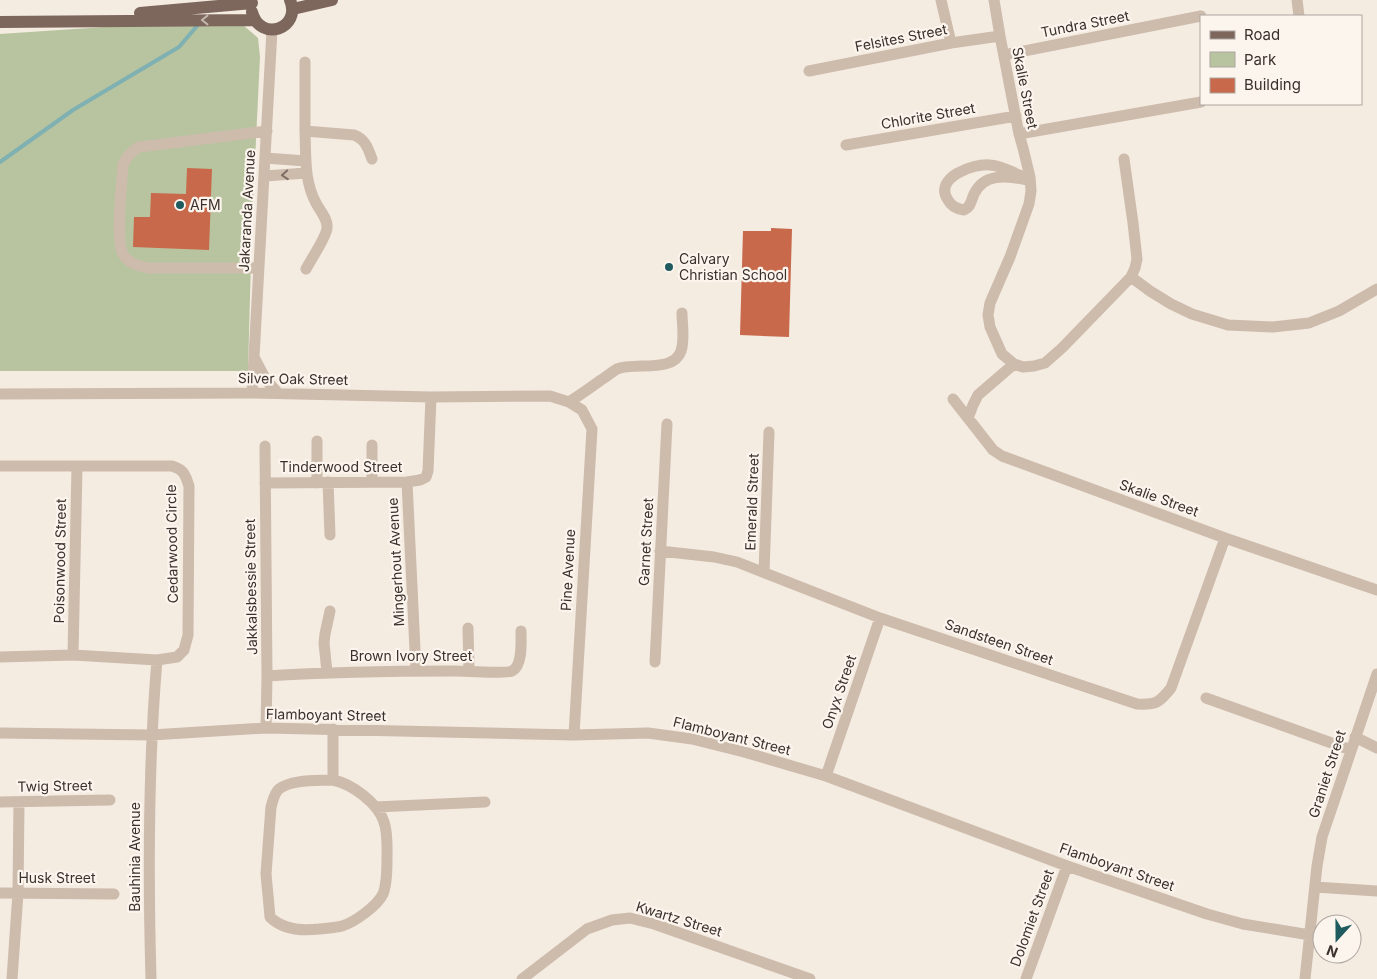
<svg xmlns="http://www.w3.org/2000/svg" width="1377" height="979" viewBox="0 0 1377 979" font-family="Inter,sans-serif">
<rect width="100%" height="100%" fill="#f4ebe1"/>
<path fill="#b8c4a0" d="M 193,21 L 242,24 L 258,38 L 260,57 L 252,222 L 248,371 L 0,371 L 0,34 Z"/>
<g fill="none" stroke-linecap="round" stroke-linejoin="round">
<path stroke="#7fb0b2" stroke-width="4" d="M 0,162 L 73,110 L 179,47 L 197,26"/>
</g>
<path fill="#c8694b" d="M 187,168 L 212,169 L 209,250 L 133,247 L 134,217 L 150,217 L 151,193 L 186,194 Z
M 771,228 L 792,229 L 789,337 L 740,335 L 743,231 L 771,231 Z"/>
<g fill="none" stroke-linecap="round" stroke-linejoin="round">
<path stroke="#cdbbac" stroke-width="11" d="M 941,0 L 951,43
M 994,0 L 1000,36 L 1019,134 L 1023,148 L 1030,177 L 1031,191 L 1029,204 L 1010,257 L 990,303 L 988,315 L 990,327 L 1002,354 L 1014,364 L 1023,367 L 1034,366 L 1045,363 L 1062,348 L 1131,277 L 1135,268 L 1137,259 L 1133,223 L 1124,159
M 1297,0 L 1299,16
M 1004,55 L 1201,16
M 809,71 L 951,43 L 1000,36
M 305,131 L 305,62
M 1019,134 L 1201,102
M 846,145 L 1016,116
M 265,158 L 306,161
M 265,176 L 306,173
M 1029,180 C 1009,177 985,171 974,194 C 971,201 971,207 964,210 C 957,209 951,206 948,200 C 933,178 973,163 990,165 C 1004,166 1018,175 1030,180
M 259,268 L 149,268 C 139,266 129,264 123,254 C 115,240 122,183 123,165 C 127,156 131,152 139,147 L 267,131
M 306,269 C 311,259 326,238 327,228 C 328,219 320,211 316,203 C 304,181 306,156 305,131 L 354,135 C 365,139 368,148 372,159
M 1131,277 L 1150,291 L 1171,304 L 1192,314 L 1228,325 L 1273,327 L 1309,323 L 1339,311 L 1377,289
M 254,357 L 266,380 L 279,394
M 252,393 L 272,30
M 0,394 L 252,393 L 431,397 L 550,396 L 569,402 L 582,410 L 592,429 L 574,735
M 953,399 L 993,450 L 1002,456 L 1225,538 L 1377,590
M 569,402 C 580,395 590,388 601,380 C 606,377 612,372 617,369 C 635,362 674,373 681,351 C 685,340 682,324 682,313
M 968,418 L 973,405 L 978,395 L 1014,364
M 265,446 L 267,676 L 266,728
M 0,466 L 172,466 C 184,470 185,474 189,486 L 188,635 L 184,650 L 177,657 L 157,660 L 73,655 L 0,657
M 372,481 L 372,445
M 328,482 L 330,535
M 407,482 L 416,671
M 265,483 L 407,482 L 420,480 L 426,477 L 428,471 L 431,397
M 317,483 L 317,441
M 660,551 L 714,557 L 737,562 L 880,618 L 1137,704 C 1156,705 1159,703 1171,688 L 1225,538
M 764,572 L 769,432
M 468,628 L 469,671
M 73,655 L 77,467
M 655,662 L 667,424
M 327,672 L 324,643 L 325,634 L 330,611
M 267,676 C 330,672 392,671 455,671 C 466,671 504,674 512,671 C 523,666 521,641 521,631
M 1206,698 L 1351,750
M 0,733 L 151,735 L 266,728 L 574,735 L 648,733 L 692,739 L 744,752 L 826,776 L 1067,866 L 1207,914 L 1243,924 L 1310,935
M 1355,737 L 1377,748
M 826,776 L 880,618
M 333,780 C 352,784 378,803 384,822 C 388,833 387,848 387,860 C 387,870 387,884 383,894 C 377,906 355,922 342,926 C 335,928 326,928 319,929 C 302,931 283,930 270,917 L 266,874 L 271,807 C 273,801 274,793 279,789 C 292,779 318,781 333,780 L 333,729
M 0,802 L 110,800
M 375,807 L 485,802
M 1315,887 L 1377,891
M 0,893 L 114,894
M 12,979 L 18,893 L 19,802
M 151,979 C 148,873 148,766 157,660
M 522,979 L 587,929 L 612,920 L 630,918 L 654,924 L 810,979
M 1026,979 L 1067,866
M 1305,979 L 1317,866 L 1322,837 L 1377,674"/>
<path stroke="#7d675c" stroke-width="12" d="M 293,9 L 332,0
M 252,12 C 260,43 302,29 290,0
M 140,13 L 252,3
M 0,22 L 254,20"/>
</g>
<defs><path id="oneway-chevron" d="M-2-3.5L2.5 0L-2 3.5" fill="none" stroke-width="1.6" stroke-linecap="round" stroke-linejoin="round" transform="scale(1.25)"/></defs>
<use stroke="#c2b5ac" href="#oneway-chevron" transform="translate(205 20) rotate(-180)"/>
<use stroke="#7d6f65" href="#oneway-chevron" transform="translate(285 175) rotate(176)"/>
<g fill="#1f5a5e" stroke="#fbf5ee" stroke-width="2">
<circle cx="180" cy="205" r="5"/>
<circle cx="669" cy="267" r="5"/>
</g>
<g text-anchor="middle" stroke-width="4.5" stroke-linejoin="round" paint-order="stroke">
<g font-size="14" fill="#3b302b" stroke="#fbf5ee">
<text transform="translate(1085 24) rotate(-11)" y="5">Tundra Street</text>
<text transform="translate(901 38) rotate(-11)" y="5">Felsites Street</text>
<text transform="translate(1025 88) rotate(79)" y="5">Skalie Street</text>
<text transform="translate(928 116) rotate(-10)" y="5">Chlorite Street</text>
<text transform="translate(247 211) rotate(-87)" y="5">Jakaranda Avenue</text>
<text transform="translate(293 379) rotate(1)" y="5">Silver Oak Street</text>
<text x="341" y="472">Tinderwood Street</text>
<text transform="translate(1159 498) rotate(20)" y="5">Skalie Street</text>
<text transform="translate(752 502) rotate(-88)" y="5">Emerald Street</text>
<text transform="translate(646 542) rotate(-87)" y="5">Garnet Street</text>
<text transform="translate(172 544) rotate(-91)" y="5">Cedarwood Circle</text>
<text transform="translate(60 561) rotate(-89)" y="5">Poisonwood Street</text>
<text transform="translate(396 562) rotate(-93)" y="5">Mingerhout Avenue</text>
<text transform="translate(568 570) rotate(-87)" y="5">Pine Avenue</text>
<text transform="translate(251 587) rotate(-91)" y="5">Jakkalsbessie Street</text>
<text transform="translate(999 642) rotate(19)" y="5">Sandsteen Street</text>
<text x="411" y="661">Brown Ivory Street</text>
<text transform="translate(839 692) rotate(-71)" y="5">Onyx Street</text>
<text transform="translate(326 715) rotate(1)" y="5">Flamboyant Street</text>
<text transform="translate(732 736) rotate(14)" y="5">Flamboyant Street</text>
<text transform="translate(1327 774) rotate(-72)" y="5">Graniet Street</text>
<text transform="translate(55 786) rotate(-1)" y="5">Twig Street</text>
<text transform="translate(135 857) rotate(-90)" y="5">Bauhinia Avenue</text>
<text transform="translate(1117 867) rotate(19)" y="5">Flamboyant Street</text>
<text x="57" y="883">Husk Street</text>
<text transform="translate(1032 918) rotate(-70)" y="5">Dolomiet Street</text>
<text transform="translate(679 919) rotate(17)" y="5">Kwartz Street</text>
</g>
<g font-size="14" fill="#3b302b" stroke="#fbf5ee" text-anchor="start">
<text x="190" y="210">AFM</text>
<text x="679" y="264">Calvary<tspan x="679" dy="16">Christian School</tspan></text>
</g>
</g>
<rect x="1200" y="15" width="162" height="90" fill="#fbf5ee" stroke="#aea6a0"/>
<rect x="1210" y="31" width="25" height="8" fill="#7d675c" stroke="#aea6a0"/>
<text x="1244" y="40" font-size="15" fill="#3b302b">Road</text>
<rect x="1210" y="52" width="25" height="15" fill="#b8c4a0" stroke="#aea6a0"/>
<text x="1244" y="65" font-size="15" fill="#3b302b">Park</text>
<rect x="1210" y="78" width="25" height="15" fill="#c8694b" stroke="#aea6a0"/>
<text x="1244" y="90" font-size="15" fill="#3b302b">Building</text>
<g transform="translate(1337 939) rotate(201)"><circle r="24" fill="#fbf5ee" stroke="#aea6a0"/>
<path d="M0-4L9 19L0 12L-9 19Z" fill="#1f5a5e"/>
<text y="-8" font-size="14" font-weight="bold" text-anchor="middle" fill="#3b302b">N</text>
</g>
</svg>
